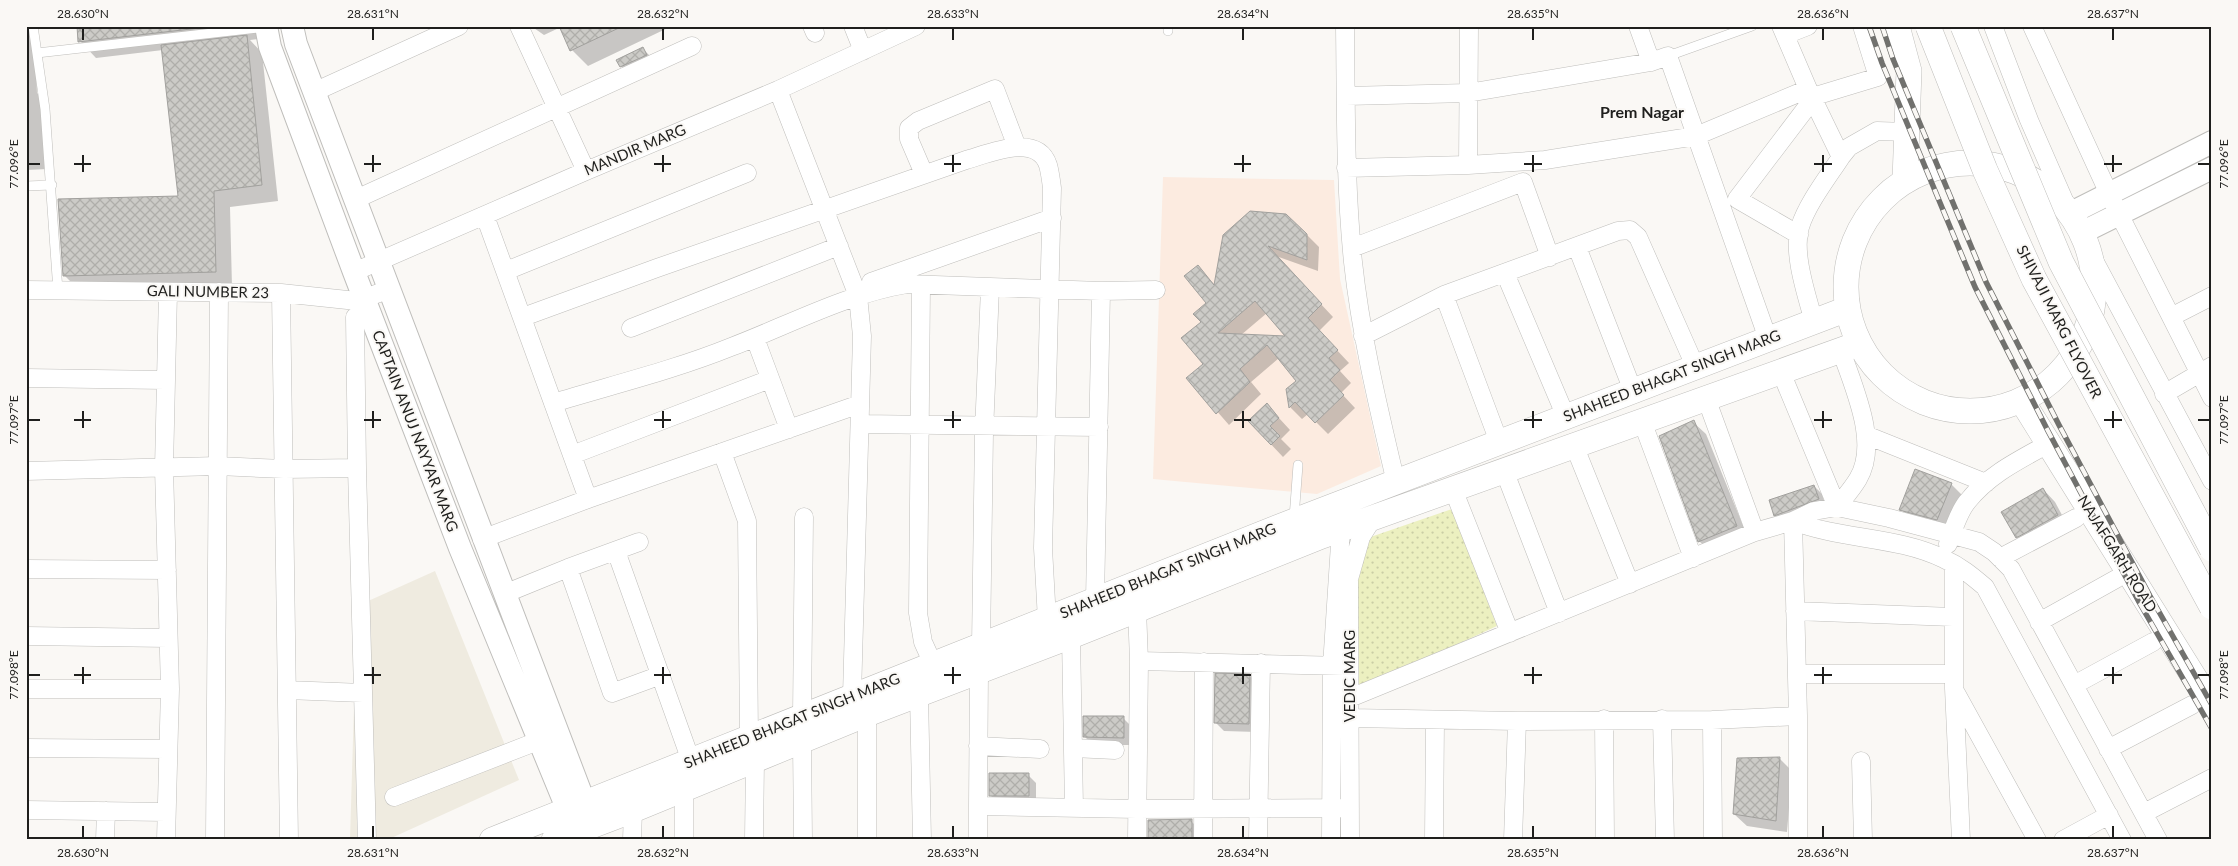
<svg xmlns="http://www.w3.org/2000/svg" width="2238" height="866" viewBox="0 0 2238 866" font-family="Lato,sans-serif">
<defs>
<pattern id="park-dots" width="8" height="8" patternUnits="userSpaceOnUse" patternTransform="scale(1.25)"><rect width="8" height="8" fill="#ecf0c0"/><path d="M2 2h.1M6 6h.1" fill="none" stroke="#cacda5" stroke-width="1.8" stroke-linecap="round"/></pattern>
<pattern id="building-cross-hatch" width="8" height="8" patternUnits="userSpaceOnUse" patternTransform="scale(1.25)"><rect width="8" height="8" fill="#cccbc7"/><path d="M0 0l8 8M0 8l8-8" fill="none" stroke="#afaeaa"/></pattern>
</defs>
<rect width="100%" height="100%" fill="#faf8f5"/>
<path fill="#efebe0" d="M 435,571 L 519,780 L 387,840 L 350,840 L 357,606 Z"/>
<path fill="#fcebe0" d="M 1163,177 L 1334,180 L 1340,279 L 1381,466 L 1317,494 L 1153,479 Z"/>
<path fill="url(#park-dots)" d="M 1452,509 L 1497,626 L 1347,695 L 1356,542 Z"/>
<path fill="#0003" fill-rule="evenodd" d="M 26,26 L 34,26 L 37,93 L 45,100 L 48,169 L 26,170 Z
M 78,26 L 256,26 L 258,39 L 250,40 L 262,53 L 278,201 L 230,207 L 232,287 L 80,291 L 64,275 L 179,197 L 163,50 L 96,58 L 80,41 Z
M 531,26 L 672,26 L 588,66 L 572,50 L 561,27 L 544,35 Z
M 643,49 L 651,57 L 629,74 L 621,66 Z
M 1307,235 L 1319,247 L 1318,271 L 1276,256 L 1333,317 L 1319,331 L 1349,363 L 1340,371 L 1351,383 L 1341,393 L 1355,408 L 1328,434 L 1308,414 L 1302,419 L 1290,407 L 1287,390 L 1298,381 L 1279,358 L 1251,382 L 1261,394 L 1229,425 L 1188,378 L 1204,364 L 1202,322 L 1208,303 L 1197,267 L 1215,285 L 1224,236 ZM 1267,313 L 1288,337 L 1241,335 Z
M 1267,405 L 1290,430 L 1281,439 L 1291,449 L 1283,457 L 1249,421 Z
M 1693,422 L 1706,434 L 1748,538 L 1712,553 L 1699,541 Z
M 1951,484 L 1963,496 L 1949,531 L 1913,521 L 1901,509 Z
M 1814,486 L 1822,494 L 1826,507 L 1783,523 L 1775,515 Z
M 2043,489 L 2055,502 L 2069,528 L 2029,549 L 2017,537 Z
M 1250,676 L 1258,684 L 1257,732 L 1224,731 L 1216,723 Z
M 1123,718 L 1131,726 L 1131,745 L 1093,745 L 1085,737 Z
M 1780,759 L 1792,771 L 1787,832 L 1747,826 L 1734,814 Z
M 1028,775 L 1036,783 L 1036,804 L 998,803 L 990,795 Z
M 1191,821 L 1203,833 L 1203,840 L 1149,840 Z"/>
<path fill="url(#building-cross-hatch)" stroke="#a1a09d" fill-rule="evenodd" d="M 77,26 L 217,26 L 78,42 Z
M 559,26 L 623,26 L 570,51 Z
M 247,35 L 262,185 L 214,191 L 216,272 L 63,276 L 58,199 L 178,196 L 161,45 Z
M 643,47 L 647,55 L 620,67 L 616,60 Z
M 1250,211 L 1286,214 L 1307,234 L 1307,260 L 1268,246 L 1322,304 L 1308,318 L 1338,350 L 1329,358 L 1340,370 L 1330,380 L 1344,395 L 1315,423 L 1295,402 L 1289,408 L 1286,389 L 1296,381 L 1267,345 L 1240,369 L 1250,382 L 1216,414 L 1186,378 L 1203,364 L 1181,338 L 1201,322 L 1193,314 L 1206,303 L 1184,276 L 1198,265 L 1214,285 L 1223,235 ZM 1255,301 L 1285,336 L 1218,333 Z
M 1267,403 L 1279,418 L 1270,426 L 1280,436 L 1271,445 L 1248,421 Z
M 1694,420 L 1737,526 L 1698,542 L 1659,436 Z
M 1915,469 L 1952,483 L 1937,520 L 1899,510 Z
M 1814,485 L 1819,499 L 1774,516 L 1769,500 Z
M 2043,488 L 2058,515 L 2016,538 L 2001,512 Z
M 1215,673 L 1250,674 L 1249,724 L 1214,723 Z
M 1083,716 L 1124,716 L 1124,738 L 1083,737 Z
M 1780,757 L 1776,821 L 1733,814 L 1737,758 Z
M 989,773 L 1029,773 L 1029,796 L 989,796 Z
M 1192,819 L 1192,840 L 1148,840 L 1148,820 Z"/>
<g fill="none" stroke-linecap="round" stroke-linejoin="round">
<defs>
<path id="service" d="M 33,26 L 45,109 L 58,291
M 1168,31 L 1168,26
M 37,53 L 266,27
M 1668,56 L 1752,26
M 26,186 L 52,185
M 1294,518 L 1298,465"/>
<path id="minor" d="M 519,26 L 586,171
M 812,26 L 815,33
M 853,26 L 863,51
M 1345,26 C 1346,105 1345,184 1353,262 C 1361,337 1379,410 1396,483
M 1638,26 L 1651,62
M 1781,26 L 1808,89 L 1841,157
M 1993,26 L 2029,120 L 2067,207
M 2032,26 L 2109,194 L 2212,398
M 1785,35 L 1808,26
M 778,90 L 858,296 L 862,336 L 852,696
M 314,92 L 459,26
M 1346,96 L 1468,93 L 1651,62 L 1668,56 L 1768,339
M 1812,97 L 1878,77 L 1862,26
M 1468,165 L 1469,26
M 1346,168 L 1468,165 L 1545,160 L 1696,136 L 1808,89
M 924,174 L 909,139 L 909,128 L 918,121 L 995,89 L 1017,147
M 354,200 L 692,46
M 485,216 L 588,499
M 1799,235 L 1737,199 L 1813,99
M 1577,247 L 1633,391
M 1352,248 L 1523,182 L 1550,257
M 2088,249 L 2212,481
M 506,271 L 747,173
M 354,272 L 586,171 L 778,90 L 916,26
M 1505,273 L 1566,417
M 871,282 L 1052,218
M 921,285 L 918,613 L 923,642 L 933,664
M 26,290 L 281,293 L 357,301 L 387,290
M 281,293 L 289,840
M 1444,295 L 1499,442
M 355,317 L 357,468 L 367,840
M 523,317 L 657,268 L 966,160 C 988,154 1037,132 1048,165 C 1050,172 1051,180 1052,188 L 1043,548 L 1047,620
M 2171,317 L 2212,296
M 1814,322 C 1807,296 1792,253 1800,227 C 1807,204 1828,177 1841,157 L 1849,147 L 1877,131 L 1907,132
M 631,328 L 839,246
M 1363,336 L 1444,295 L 1618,231 L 1630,230 L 1638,237 L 1695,366
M 755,338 L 789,429
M 1781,372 L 1837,507
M 26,378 L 165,380
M 2164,394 L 2212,366
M 1706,398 L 1755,532
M 553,403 C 612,385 674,370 731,347 C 789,325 846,294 907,284 L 1101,291 L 1156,290
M 1642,421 L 1693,558
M 860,424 L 1099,427
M 1866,435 L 1986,483
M 1574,445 L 1630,584
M 722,452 L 747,521 L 749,738
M 572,455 L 770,379
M 1504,470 L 1559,613
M 26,471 L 218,466 L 284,469 L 357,468
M 1453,489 L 1510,633
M 1837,507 C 1844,498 1852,489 1858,479 C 1880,442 1853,387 1841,350
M 1793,521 C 1841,540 1897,536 1944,559 C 1960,566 1972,576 1985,587 L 2122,840
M 1793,521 L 1798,716 L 1798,840
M 482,539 L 588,499 L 860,404
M 1948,544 C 1953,531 1958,513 1967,502 C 1988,475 2019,460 2048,444
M 616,551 L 691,761
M 2000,558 L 2076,518
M 1954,564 L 1954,688 L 1961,840
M 568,568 L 612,693 L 661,675
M 26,569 L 167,570
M 504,594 L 568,568 L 639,542
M 1095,600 L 1101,291
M 1795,611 L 1953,617
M 2039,622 L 2116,579
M 26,636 L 168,638
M 1071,636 L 1074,808
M 981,646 L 984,432 L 990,288
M 1139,661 L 1344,666
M 1797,674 L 1954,674
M 2074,685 L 2153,642
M 26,689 L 170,689
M 287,690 L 363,693
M 1956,693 L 2037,840
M 919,694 L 922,840
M 1332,702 L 1350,698 L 1755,532 L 1793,521 L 1814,511 L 1837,507 L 1889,518 L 1979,542 L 1994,552 L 2011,569 L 2158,840
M 802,716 L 804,517
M 1350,718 L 1517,721 L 1712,720 L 1798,716
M 1604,719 L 1605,840
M 1662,719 L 1665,840
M 1712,720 L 1713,840
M 802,741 L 803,840
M 978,746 L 1040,749
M 26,748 L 167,749
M 1073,748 L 1115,750
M 2108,749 L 2192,705
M 1861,761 L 1863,840
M 684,790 L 684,840
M 394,797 L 538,741
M 978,806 L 979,671
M 26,810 L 166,812
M 2144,813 L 2212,778
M 105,840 L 106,811
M 166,840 L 170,689 L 164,468 L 168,292
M 215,840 L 219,292
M 632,840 L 633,810
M 754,840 L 755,760
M 867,840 L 867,714
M 978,840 L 978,806 L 1137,809 L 1350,808
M 1137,840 L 1139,661 L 1137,609
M 1203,840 L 1204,662
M 1258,840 L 1261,663
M 1331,840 L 1332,666 L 1341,529
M 1350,840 L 1349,579 L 1361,537 L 1373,518
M 1434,840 L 1435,720
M 1513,840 L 1517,721
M 2063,840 L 2109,815"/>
<path id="tertiary" d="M 266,26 L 270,47 L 354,272 L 460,548 L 574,825
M 292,26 L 296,44 L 591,820
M 2071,213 L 2212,142
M 2081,233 L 2212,168"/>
<path id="secondary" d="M 1897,26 L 1909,71 L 1905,180
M1846 287a124 124 0 1 1 248 0a124 124 0 1 1-248 0Z
M 2022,401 L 2212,706
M 492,840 L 1294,521 L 1847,309
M 554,840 L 633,810 L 867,714 L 1071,636 L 1322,536 L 1858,344"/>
</defs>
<use href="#service" stroke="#bfbebb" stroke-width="10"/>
<use href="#minor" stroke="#bfbebb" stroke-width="19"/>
<use href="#tertiary" stroke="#bfbebb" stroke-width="24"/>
<use href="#secondary" stroke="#bfbebb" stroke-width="26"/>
<use href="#service" stroke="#fff" stroke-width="9"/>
<use href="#minor" stroke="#fff" stroke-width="18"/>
<use href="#tertiary" stroke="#fff" stroke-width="22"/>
<use href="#secondary" stroke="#fff" stroke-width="25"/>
<defs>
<path id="rail" d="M 1869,26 L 1882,63 L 1975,287 L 2048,431 L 2139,602 L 2212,729
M 1882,26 L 1893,59 L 1986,282 L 2059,425 L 2150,596 L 2212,705"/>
</defs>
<use href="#rail" stroke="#71716e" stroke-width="5.5"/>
<use href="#rail" stroke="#faf8f5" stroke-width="4" stroke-dasharray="11" stroke-linecap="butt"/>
<defs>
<path id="secondary-bridge" d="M 1928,26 L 1985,170 L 2034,279 L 2212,607
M 1963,26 L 2061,262 L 2212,549"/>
</defs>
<use href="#secondary-bridge" stroke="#bfbebb" stroke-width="26" stroke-linecap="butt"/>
<use href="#secondary-bridge" stroke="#fff" stroke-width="25"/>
</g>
<path fill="none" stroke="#1f1f1d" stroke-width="2" d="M 83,28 L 83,40M 373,28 L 373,40M 663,28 L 663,40M 953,28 L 953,40M 1243,28 L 1243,40M 1533,28 L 1533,40M 1823,28 L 1823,40M 2113,28 L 2113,40M 83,155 L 83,172M 373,155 L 373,172M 663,155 L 663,172M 953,155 L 953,172M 1243,155 L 1243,172M 1533,155 L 1533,172M 1823,155 L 1823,172M 2113,155 L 2113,172M 28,164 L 40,164M 74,164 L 91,164M 364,164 L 381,164M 654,164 L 671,164M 944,164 L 961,164M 1234,164 L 1251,164M 1524,164 L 1542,164M 1814,164 L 1832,164M 2104,164 L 2122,164M 2198,164 L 2210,164M 83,411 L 83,428M 373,411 L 373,428M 663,411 L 663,428M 953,411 L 953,428M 1243,411 L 1243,428M 1533,411 L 1533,428M 1823,411 L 1823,428M 2113,411 L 2113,428M 28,420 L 40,420M 74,420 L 91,420M 364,420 L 381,420M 654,420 L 671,420M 944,420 L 961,420M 1234,420 L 1251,420M 1524,420 L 1542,420M 1814,420 L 1832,420M 2104,420 L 2122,420M 2198,420 L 2210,420M 83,667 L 83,684M 373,667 L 373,684M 663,667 L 663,684M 953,667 L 953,684M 1243,667 L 1243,684M 1533,667 L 1533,684M 1823,667 L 1823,684M 2113,667 L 2113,684M 28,675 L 40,675M 74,675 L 91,675M 364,675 L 381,675M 654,675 L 671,675M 944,675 L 961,675M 1234,675 L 1251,675M 1524,675 L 1542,675M 1814,675 L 1832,675M 2104,675 L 2122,675M 2198,675 L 2210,675M 83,826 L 83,838M 373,826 L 373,838M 663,826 L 663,838M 953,826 L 953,838M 1243,826 L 1243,838M 1533,826 L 1533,838M 1823,826 L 1823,838M 2113,826 L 2113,838"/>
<g text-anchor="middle" stroke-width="4" stroke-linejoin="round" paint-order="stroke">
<g font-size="15" fill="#1f1f1d" stroke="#faf8f5">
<text transform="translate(635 150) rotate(-23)" y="5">MANDIR MARG</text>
<text transform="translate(208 292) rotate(1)" y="5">GALI NUMBER 23</text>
<text transform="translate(2059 322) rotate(63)" y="5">SHIVAJI MARG FLYOVER</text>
<text transform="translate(1672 376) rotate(-21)" y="5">SHAHEED BHAGAT SINGH MARG</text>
<text transform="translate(415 431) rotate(69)" y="5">CAPTAIN ANUJ NAYYAR MARG</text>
<text transform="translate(2117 554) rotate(58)" y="5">NAJAFGARH ROAD</text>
<text transform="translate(1168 571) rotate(-22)" y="5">SHAHEED BHAGAT SINGH MARG</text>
<text transform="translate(1350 676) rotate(-90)" y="5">VEDIC MARG</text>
<text transform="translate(792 721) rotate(-22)" y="5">SHAHEED BHAGAT SINGH MARG</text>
</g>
<g font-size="16" font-weight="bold" fill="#1f1f1d" stroke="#faf8f5">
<text x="1642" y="118">Prem Nagar</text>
</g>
</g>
<rect width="2238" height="866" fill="none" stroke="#faf8f5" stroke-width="55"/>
<rect x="28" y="28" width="2182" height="810" fill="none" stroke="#1f1f1d" stroke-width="2"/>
<g font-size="12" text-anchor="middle" fill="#1f1f1d">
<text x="83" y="18">28.630°N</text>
<text x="373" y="18">28.631°N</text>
<text x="663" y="18">28.632°N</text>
<text x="953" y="18">28.633°N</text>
<text x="1243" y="18">28.634°N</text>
<text x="1533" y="18">28.635°N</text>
<text x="1823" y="18">28.636°N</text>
<text x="2113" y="18">28.637°N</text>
<text transform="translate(2224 164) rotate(-90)" y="4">77.096°E</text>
<text transform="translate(14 164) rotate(-90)" y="4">77.096°E</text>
<text transform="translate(2224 420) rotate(-90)" y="4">77.097°E</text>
<text transform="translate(14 420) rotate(-90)" y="4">77.097°E</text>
<text transform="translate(2224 675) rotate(-90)" y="4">77.098°E</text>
<text transform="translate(14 675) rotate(-90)" y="4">77.098°E</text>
<text x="83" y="857">28.630°N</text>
<text x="373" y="857">28.631°N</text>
<text x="663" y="857">28.632°N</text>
<text x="953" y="857">28.633°N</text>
<text x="1243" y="857">28.634°N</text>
<text x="1533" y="857">28.635°N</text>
<text x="1823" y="857">28.636°N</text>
<text x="2113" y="857">28.637°N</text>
</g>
</svg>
